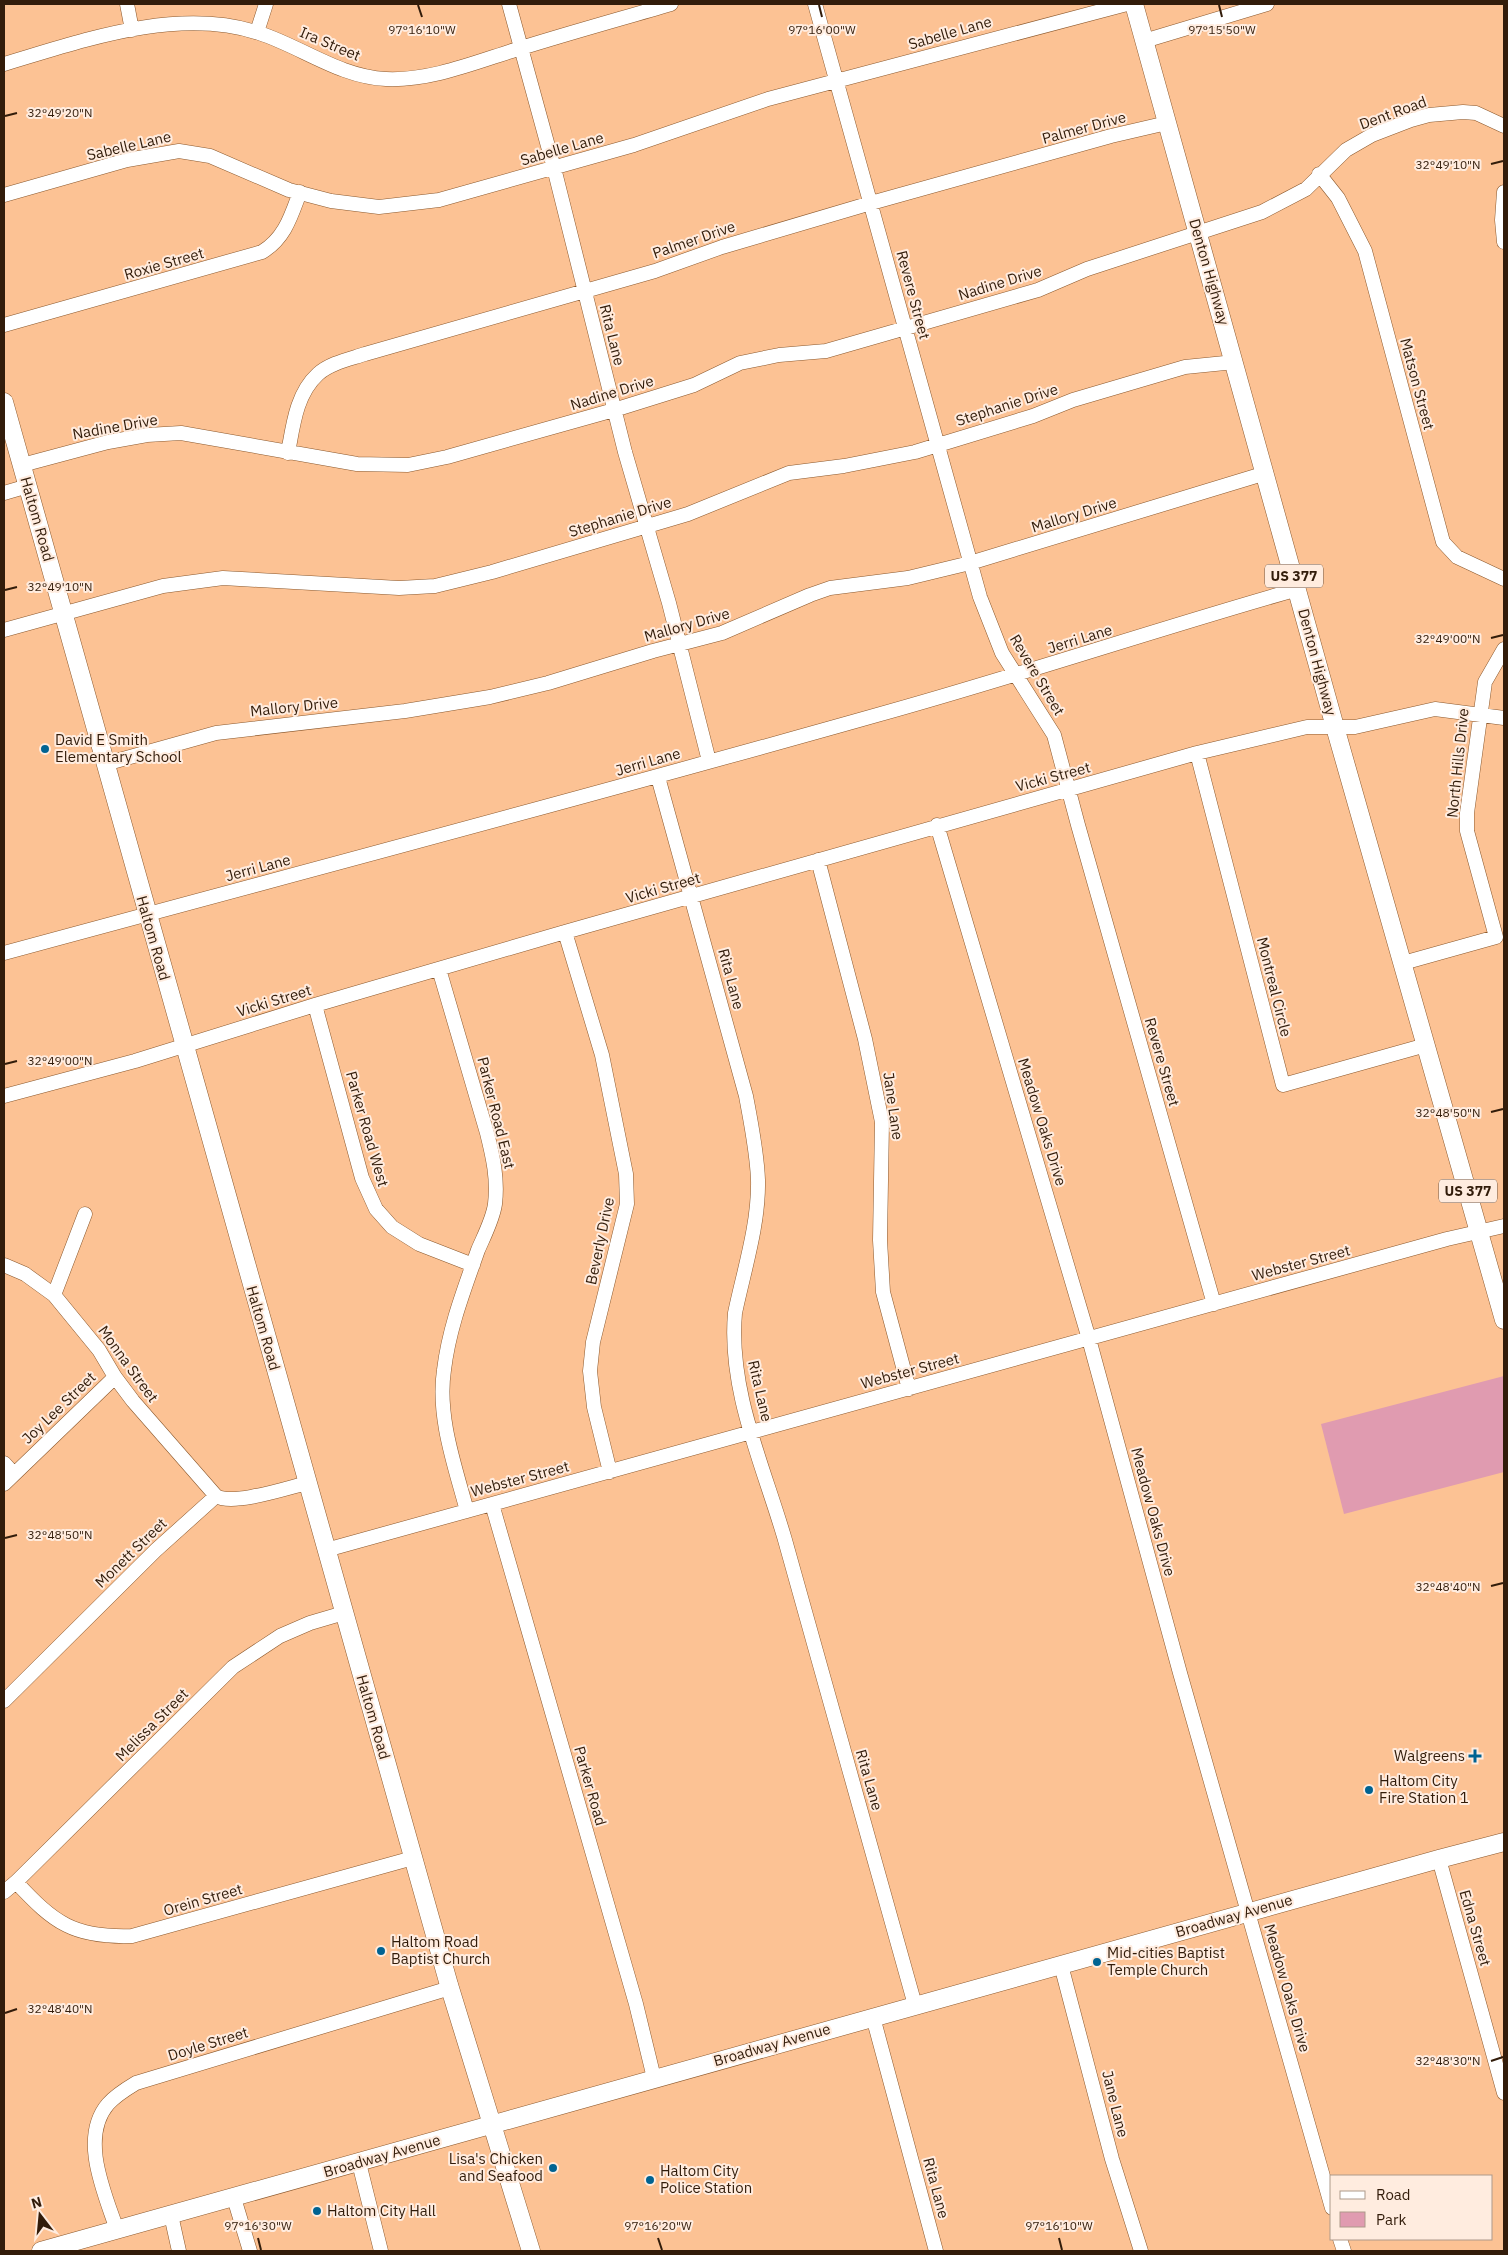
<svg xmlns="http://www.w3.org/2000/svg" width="1508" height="2255" viewBox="0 0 1508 2255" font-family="'IBM Plex Sans',sans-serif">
<rect width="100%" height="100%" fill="#fcc294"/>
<path fill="#e09bb0" d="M 1504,1376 L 1504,1472 L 1344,1514 L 1321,1424 Z"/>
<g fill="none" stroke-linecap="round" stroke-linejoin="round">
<defs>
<path id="minor" d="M 127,4 L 132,30
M 509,4 L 554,168 L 625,452 L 669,603 L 709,761
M 815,4 L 980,597 L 1002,653 L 1054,735 L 1078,825 L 1214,1304
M 257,32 L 266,4
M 1144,41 L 1267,4
M 4,64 C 82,41 177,6 259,33 C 302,47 340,77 386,79 C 431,81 476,62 518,49 C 569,33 620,19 671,4
M 1319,174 L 1338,198 L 1365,251 L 1443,542 L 1457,557 L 1504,579
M 1504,192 L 1502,220 L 1504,242
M 4,195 L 127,160 L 179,151 L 210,156 L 289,190 L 331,201 L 379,207 L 439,200 L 634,145 L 768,99 L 1127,4
M 4,325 L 262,252 C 285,238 291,216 300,192
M 288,453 C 293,426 296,394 318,374 C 330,363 350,359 365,354 L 655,271 L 722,247 L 871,203 L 1111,136 L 1167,123
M 22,465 L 108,442 L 147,435 L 181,433 L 357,464 L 408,465 L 447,457 L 614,410 L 694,385 L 740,363 L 779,355 L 826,351 L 1038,290 L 1087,269 L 1262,212 L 1306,189 L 1346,150 L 1372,135 L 1411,120 L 1429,115 L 1463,112 L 1476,113 L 1504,126
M 4,493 L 28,486
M 4,630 L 163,586 L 223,578 L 399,588 L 435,586 L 492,572 L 688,514 L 789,473 L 844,466 L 915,452 L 1033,416 L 1073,400 L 1185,367 L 1235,362
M 1197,753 L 1283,1085 L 1426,1045
M 105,764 L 216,733 L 405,711 L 490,697 L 548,683 L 653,651 L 722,633 L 810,595 L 830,588 L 908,578 L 970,563 L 1266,473
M 658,777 L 746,1096 C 751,1123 757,1152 758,1180 C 759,1224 744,1270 735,1313 C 728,1391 764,1467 785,1540 C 828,1695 872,1850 915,2005
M 937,825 L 1089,1339 L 1180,1673 L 1332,2208
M 818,860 L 865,1039 L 882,1122 L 880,1240 L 883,1292 L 909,1389
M 565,932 L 602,1055 L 626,1174 L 627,1204 L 593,1342 L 590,1371 L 594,1407 L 610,1472
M 4,953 C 295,874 587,797 877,715 C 1018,676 1157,629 1298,589
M 1403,963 L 1496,937 L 1467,831 L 1467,813 L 1485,682 L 1504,649
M 439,969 L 487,1133 C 493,1157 498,1179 495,1204 C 493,1219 484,1236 478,1250 C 464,1290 449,1328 444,1370 C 437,1417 455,1466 467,1511
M 315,1005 L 362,1178 L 376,1209 L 392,1227 L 419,1244 L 473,1265
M 4,1096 L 135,1061 L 315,1005 L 565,932 L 1197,753 L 1307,727 L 1355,727 L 1435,709 L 1504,718
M 4,1265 L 25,1274 L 54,1295 L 99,1350 L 115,1377 L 133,1401 L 216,1496 C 233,1506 287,1488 307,1483
M 54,1295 L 85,1214
M 4,1463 L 14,1474
M 4,1484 L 115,1377
M 492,1504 L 636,2004 L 654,2078
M 326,1550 L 1447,1239 L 1504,1226
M 4,1701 L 156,1550 L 216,1496
M 1439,1859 L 1504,2093
M 16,1882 C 54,1923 74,1938 132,1936 L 413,1858
M 4,1892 L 16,1882 L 233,1667 L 280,1636 L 310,1623 L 344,1613
M 1061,1965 L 1112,2159 L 1141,2251
M 873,2017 L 936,2251
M 359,2163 L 381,2251
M 234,2198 L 250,2251
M 171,2215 L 179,2251
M 117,2230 C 105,2194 79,2138 108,2104 C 116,2095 126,2089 136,2083 L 450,1988
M 1340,2239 L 1344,2251"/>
<path id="major" d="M 1134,4 L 1335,727 L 1504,1320
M 4,402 L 449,1985 L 531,2251
M 41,2251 L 1439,1859 L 1504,1842"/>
</defs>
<use href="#minor" stroke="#8b582c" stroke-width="15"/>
<use href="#major" stroke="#8b582c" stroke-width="19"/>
<use href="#minor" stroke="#fff" stroke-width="14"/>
<use href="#major" stroke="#fff" stroke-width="18"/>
</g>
<path fill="none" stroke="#321c0a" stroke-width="2" d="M 418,5 L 422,17M 819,5 L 822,17M 1219,5 L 1222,17M 5,116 L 17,113M 1491,164 L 1503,161M 5,590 L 17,587M 1491,638 L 1503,635M 5,1064 L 17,1061M 1491,1112 L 1503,1109M 5,1538 L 17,1535M 1491,1586 L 1503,1583M 5,2013 L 17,2009M 1491,2061 L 1503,2057M 258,2238 L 261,2250M 658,2238 L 662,2250M 1059,2238 L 1062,2250"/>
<g fill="#006392" stroke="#ffecdf" stroke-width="2">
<circle cx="45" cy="749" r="5"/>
<path d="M1472.5 1748.5h5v5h5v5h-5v5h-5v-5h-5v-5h5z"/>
<circle cx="1369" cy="1790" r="5"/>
<circle cx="381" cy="1951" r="5"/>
<circle cx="1097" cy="1962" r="5"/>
<circle cx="553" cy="2168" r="5"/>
<circle cx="650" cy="2180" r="5"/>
<circle cx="317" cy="2211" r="5"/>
</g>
<g text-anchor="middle" stroke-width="4" stroke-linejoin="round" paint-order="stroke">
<g fill="#ffecdf" stroke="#705a4a" stroke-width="1">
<rect x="1265" y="564.5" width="58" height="23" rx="4"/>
<rect x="1439" y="1179.5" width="58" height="23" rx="4"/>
</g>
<g font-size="14" font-weight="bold" fill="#321c0a">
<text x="1294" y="581">US 377</text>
<text x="1468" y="1196">US 377</text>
</g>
<g font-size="15" fill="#321c0a" stroke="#ffecdf">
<text transform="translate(950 33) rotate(-16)" y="5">Sabelle Lane</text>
<text transform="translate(330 44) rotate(23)" y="5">Ira Street</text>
<text transform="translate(1393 113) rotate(-20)" y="5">Dent Road</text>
<text transform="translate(1084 128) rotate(-15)" y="5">Palmer Drive</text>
<text transform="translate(129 146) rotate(-13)" y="5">Sabelle Lane</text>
<text transform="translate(562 149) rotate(-16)" y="5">Sabelle Lane</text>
<text transform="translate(694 240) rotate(-19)" y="5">Palmer Drive</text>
<text transform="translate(164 264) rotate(-16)" y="5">Roxie Street</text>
<text transform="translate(1209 272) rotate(74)" y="5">Denton Highway</text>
<text transform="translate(1000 283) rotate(-17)" y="5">Nadine Drive</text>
<text transform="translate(913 295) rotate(75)" y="5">Revere Street</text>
<text transform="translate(612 335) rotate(76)" y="5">Rita Lane</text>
<text transform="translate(1417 384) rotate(75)" y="5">Matson Street</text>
<text transform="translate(612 393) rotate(-17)" y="5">Nadine Drive</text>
<text transform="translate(1007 405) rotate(-18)" y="5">Stephanie Drive</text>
<text transform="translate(115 427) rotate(-10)" y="5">Nadine Drive</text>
<text transform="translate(1074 515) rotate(-17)" y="5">Mallory Drive</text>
<text transform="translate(620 517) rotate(-17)" y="5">Stephanie Drive</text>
<text transform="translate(37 519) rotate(74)" y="5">Haltom Road</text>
<text transform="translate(687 625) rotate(-16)" y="5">Mallory Drive</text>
<text transform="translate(1080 639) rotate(-17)" y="5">Jerri Lane</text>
<text transform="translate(1317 662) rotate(75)" y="5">Denton Highway</text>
<text transform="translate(1037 675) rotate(59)" y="5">Revere Street</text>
<text transform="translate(294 707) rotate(-6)" y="5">Mallory Drive</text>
<text transform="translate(648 762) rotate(-16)" y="5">Jerri Lane</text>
<text transform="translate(1458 763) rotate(-84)" y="5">North Hills Drive</text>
<text transform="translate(1053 777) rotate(-15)" y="5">Vicki Street</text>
<text transform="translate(258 868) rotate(-15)" y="5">Jerri Lane</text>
<text transform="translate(663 888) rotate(-16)" y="5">Vicki Street</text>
<text transform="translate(153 938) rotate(74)" y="5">Haltom Road</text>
<text transform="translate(731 979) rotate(75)" y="5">Rita Lane</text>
<text transform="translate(1274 987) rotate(76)" y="5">Montreal Circle</text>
<text transform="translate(274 1001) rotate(-17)" y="5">Vicki Street</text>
<text transform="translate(1162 1062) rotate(74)" y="5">Revere Street</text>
<text transform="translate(893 1106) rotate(82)" y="5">Jane Lane</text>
<text transform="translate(496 1113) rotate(76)" y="5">Parker Road East</text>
<text transform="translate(1042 1122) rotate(73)" y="5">Meadow Oaks Drive</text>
<text transform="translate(367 1129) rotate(74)" y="5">Parker Road West</text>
<text transform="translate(600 1241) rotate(-78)" y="5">Beverly Drive</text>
<text transform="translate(1301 1263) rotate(-15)" y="5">Webster Street</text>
<text transform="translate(263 1328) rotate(74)" y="5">Haltom Road</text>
<text transform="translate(128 1364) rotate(54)" y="5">Monna Street</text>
<text transform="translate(910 1371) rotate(-15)" y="5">Webster Street</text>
<text transform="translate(760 1391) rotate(77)" y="5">Rita Lane</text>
<text transform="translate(59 1408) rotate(-44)" y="5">Joy Lee Street</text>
<text transform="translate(520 1479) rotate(-15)" y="5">Webster Street</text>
<text transform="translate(1153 1512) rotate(75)" y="5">Meadow Oaks Drive</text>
<text transform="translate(131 1553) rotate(-44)" y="5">Monett Street</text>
<text transform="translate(373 1717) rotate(74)" y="5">Haltom Road</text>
<text transform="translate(152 1725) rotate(-45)" y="5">Melissa Street</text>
<text transform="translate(869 1780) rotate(74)" y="5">Rita Lane</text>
<text transform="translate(590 1786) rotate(74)" y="5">Parker Road</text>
<text transform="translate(203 1900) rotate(-16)" y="5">Orein Street</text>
<text transform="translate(1234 1916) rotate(-16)" y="5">Broadway Avenue</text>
<text transform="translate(1475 1928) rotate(74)" y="5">Edna Street</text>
<text transform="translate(1287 1988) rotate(74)" y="5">Meadow Oaks Drive</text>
<text transform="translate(208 2044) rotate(-17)" y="5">Doyle Street</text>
<text transform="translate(772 2045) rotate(-16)" y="5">Broadway Avenue</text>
<text transform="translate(1115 2104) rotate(76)" y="5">Jane Lane</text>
<text transform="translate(382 2156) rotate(-16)" y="5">Broadway Avenue</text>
<text transform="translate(936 2188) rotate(75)" y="5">Rita Lane</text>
</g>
<g font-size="15" fill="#321c0a" stroke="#ffecdf" text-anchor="start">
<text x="55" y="745">David E Smith<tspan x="55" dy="17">Elementary School</tspan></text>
<text x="1465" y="1761" text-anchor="end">Walgreens</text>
<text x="1379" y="1786">Haltom City<tspan x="1379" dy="17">Fire Station 1</tspan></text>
<text x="391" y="1947">Haltom Road<tspan x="391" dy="17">Baptist Church</tspan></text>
<text x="1107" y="1958">Mid-cities Baptist<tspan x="1107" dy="17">Temple Church</tspan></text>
<text x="543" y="2164" text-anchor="end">Lisa's Chicken<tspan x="543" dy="17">and Seafood</tspan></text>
<text x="660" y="2176">Haltom City<tspan x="660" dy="17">Police Station</tspan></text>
<text x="327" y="2216">Haltom City Hall</text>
</g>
</g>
<g font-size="12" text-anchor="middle" fill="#321c0a" stroke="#ffecdf" stroke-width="4" stroke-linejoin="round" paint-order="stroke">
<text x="422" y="34">97°16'10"W</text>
<text x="822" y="34">97°16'00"W</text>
<text x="1222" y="34">97°15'50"W</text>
<text x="60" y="117">32°49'20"N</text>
<text x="1448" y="169">32°49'10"N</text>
<text x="60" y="591">32°49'10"N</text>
<text x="1448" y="643">32°49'00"N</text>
<text x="60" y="1065">32°49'00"N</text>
<text x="1448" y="1117">32°48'50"N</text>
<text x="60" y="1539">32°48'50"N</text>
<text x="1448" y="1591">32°48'40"N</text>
<text x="60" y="2013">32°48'40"N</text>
<text x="1448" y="2065">32°48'30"N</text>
<text x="258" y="2230">97°16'30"W</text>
<text x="658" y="2230">97°16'20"W</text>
<text x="1059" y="2230">97°16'10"W</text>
</g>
<rect width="1508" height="2255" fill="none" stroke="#321c0a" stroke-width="10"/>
<rect x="1330" y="2175" width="162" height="65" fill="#ffecdf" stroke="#ad998a"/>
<rect x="1340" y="2191" width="25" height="8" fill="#ffffff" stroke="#ad998a"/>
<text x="1376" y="2200" font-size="15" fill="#321c0a">Road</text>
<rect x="1340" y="2212" width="25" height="15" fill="#e09bb0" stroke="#ad998a"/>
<text x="1376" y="2225" font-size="15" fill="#321c0a">Park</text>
<g transform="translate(40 2215) rotate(344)" stroke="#ffecdf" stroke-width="4" paint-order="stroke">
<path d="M0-4L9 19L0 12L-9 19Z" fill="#321c0a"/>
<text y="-8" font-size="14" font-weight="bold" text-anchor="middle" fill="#321c0a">N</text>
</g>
</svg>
